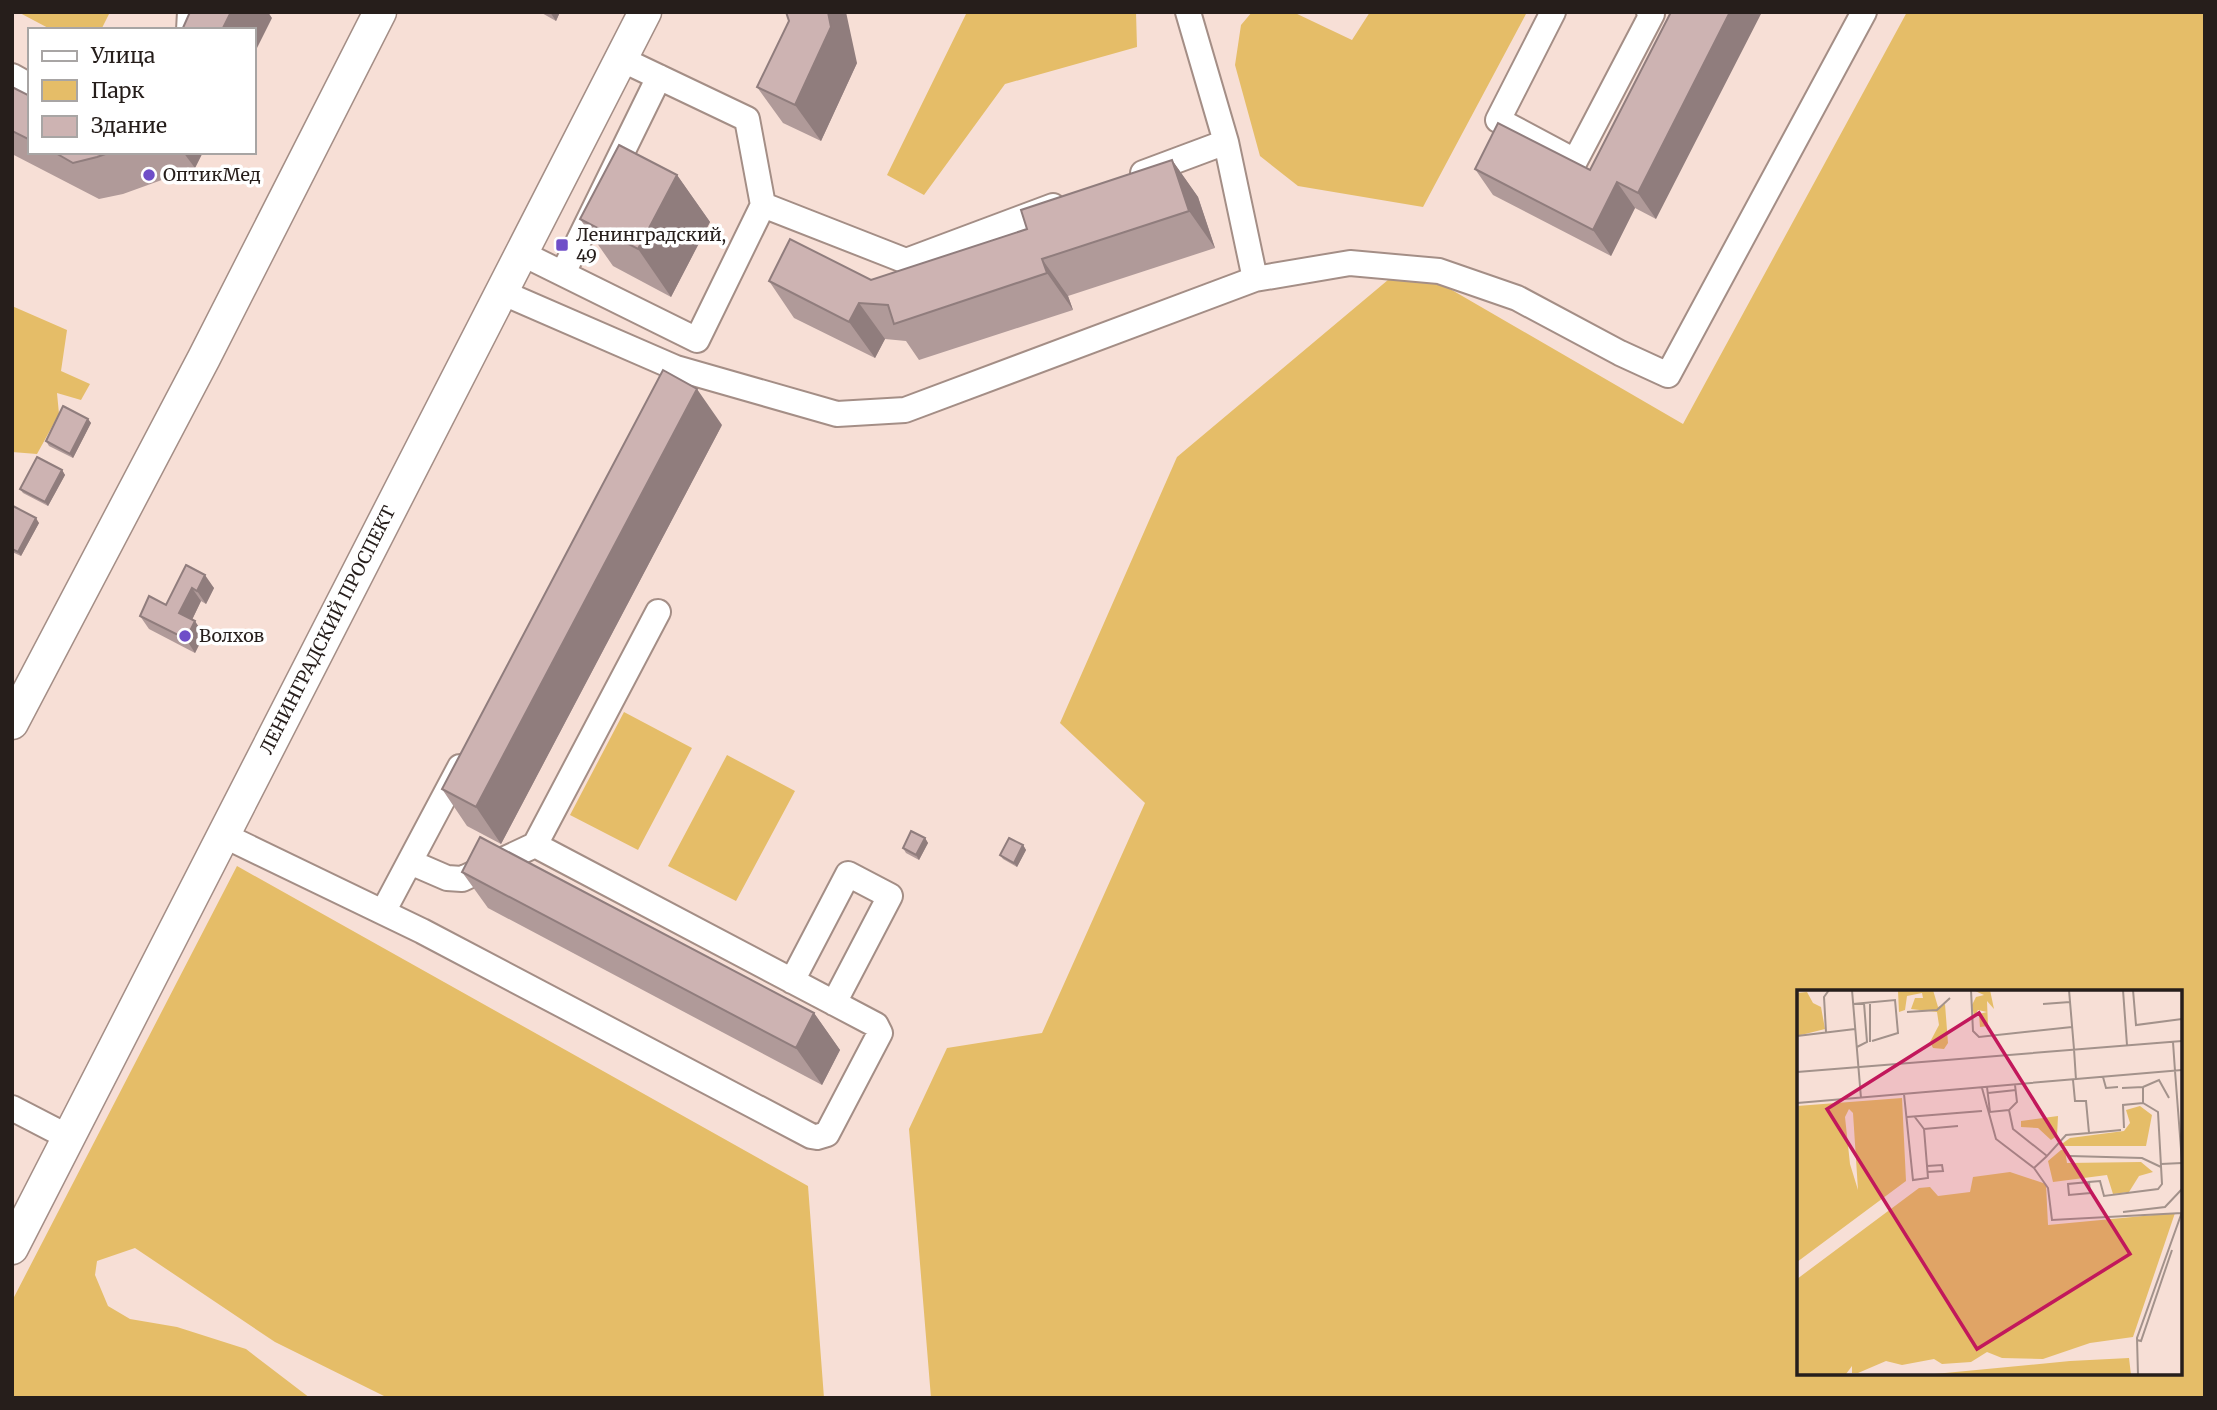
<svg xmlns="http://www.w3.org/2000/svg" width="2217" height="1410" viewBox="0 0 2217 1410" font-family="Merriweather,serif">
<rect width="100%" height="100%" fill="#f7dfd6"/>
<path fill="#e5bd68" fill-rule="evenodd" d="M 18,12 L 110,12 L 101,30 L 52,30 Z
M 967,12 L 1136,12 L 1137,47 L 1005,84 L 924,195 L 887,175 Z
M 1252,12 L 1293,12 L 1352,40 L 1370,12 L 1527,12 L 1423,207 L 1298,186 L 1260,156 L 1235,65 L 1241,25 Z
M 1907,12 L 2205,12 L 2205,1398 L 931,1398 L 909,1129 L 947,1048 L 1042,1033 L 1145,803 L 1060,723 L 1177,457 L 1407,264 L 1683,424 ZM 1799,992 L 2180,992 L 2180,1373 L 1799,1373 Z
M 12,306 L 67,330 L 61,371 L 90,384 L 81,400 L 57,393 L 59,414 L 37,454 L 12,452 Z
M 624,712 L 692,748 L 638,850 L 570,815 Z
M 727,755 L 795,791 L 736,901 L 668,866 Z
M 237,866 L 808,1186 L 824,1398 L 388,1398 L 275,1342 L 135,1248 L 97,1261 L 95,1275 L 108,1306 L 130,1319 L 177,1327 L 246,1349 L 310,1398 L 12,1398 L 12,1301 Z"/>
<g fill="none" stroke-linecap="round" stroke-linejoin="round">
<defs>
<path id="minor" d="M 1553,12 L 1498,120 L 1575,161 L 1652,14 L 1649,12
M 189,30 L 190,12
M 621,59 L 747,119 L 763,205 L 906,261 L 1053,206
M 12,76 L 30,86
M 1143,173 L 1226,142 L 1188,12
M 521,253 L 697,340 L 763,205
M 563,273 L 659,77
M 1255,279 L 1350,263 L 1439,271 L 1517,298 L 1620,353 L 1668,375 L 1864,12
M 501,292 L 676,368 L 837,414 L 905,410 L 1255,279 L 1226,142
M 223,835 L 422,931 L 811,1136 L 817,1137 L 827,1134 L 880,1033 L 876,1025 L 535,845
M 410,862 L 447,878 L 462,879 L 535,845 L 658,612
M 383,912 L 460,767
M 792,981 L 848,874 L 890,896 L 834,1003
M 12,1108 L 68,1137"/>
<path id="major" d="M 12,723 L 204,358 L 380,12
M 12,1248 L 645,12"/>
</defs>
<use href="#minor" stroke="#a48e86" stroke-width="28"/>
<use href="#major" stroke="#a48e86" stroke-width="35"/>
<use href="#minor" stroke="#fff" stroke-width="24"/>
<use href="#major" stroke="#fff" stroke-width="32"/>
</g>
<path fill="#b09a99" d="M 540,12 L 560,12 L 556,21 Z
M 1671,12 L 1656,219 L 1635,208 L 1611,256 L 1493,195 L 1475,169 L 1590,170 Z
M 789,21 L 857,63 L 821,141 L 783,123 L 757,87 Z
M 12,87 L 30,96 L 30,152 L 203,152 L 195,168 L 123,194 L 99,199 L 12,154 Z
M 1172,160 L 1198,197 L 1215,248 L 1068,296 L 1073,310 L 919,360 L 906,341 L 885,339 L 875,358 L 794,318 L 769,281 L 871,280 L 1027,229 Z
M 677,175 L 710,222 L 671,297 L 613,266 L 580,219 Z
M 88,419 L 91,423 L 73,458 L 49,446 L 46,441 Z
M 722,425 L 501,844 L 467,826 L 442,789 Z
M 62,470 L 65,475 L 48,506 L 23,493 L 20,489 Z
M 12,508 L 39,523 L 21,556 L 12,552 Z
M 186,565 L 214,588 L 206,604 L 201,601 L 192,620 L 204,635 L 195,653 L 149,629 L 140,616 L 166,605 Z
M 925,838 L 928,843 L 919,860 L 906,853 L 903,848 Z
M 1023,845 L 1026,850 L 1017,867 L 1003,859 L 1000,855 Z
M 462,872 L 814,1013 L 840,1050 L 822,1085 L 488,908 Z"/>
<path fill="#907d7d" d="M 231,12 L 268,12 L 272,18 L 254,54 L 254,30 L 222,30 Z
M 550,12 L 560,12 L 556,21 Z
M 828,12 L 846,12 L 857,63 L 821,141 L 795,105 Z
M 1730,12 L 1762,12 L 1656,219 L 1638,193 Z
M 183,152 L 203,152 L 195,168 Z
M 1172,160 L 1198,197 L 1215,248 L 1189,211 Z
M 677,175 L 710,222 L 671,297 L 638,249 Z
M 1617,182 L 1635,208 L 1611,256 L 1593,230 Z
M 1042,259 L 1068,296 L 1073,310 L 1047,273 Z
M 859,303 L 885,339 L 875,358 L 849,322 Z
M 697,389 L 722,425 L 501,844 L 476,807 Z
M 88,419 L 91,423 L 73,458 L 70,454 Z
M 62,470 L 65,475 L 48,506 L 45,502 Z
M 36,518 L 39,523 L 21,556 L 18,552 Z
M 205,575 L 214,588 L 206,604 L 197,591 Z
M 192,588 L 201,601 L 189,626 L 179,613 Z
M 195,621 L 204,635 L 195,653 L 186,639 Z
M 925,838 L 928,843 L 919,860 L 916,855 Z
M 1023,845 L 1026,850 L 1017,867 L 1014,863 Z
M 814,1013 L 840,1050 L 822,1085 L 796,1048 Z"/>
<path fill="#cdb3b2" stroke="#907d7d" stroke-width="2" d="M 190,12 L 231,12 L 222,30 L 182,30 Z
M 786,12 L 828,12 L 831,27 L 795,105 L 757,87 L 789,21 Z
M 1671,12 L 1730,12 L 1638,193 L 1617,182 L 1593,230 L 1475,169 L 1498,123 L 1590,170 Z
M 12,87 L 30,96 L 30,140 L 12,131 Z
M 619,145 L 677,175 L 638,249 L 580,219 Z
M 54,152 L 111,152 L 97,157 L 73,163 Z
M 1172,160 L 1189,211 L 1042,259 L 1047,273 L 894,324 L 888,305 L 859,303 L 849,322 L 769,281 L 790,239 L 871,280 L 1027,229 L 1021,210 Z
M 663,370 L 697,389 L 476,807 L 442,789 Z
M 63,406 L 88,419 L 70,454 L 46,441 Z
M 37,457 L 62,470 L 45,502 L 20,489 Z
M 13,506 L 36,518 L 18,552 L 12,549 Z
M 186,565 L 205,575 L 197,591 L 192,588 L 179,613 L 195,621 L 186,639 L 140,616 L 149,596 L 166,605 Z
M 911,831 L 925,838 L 916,855 L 903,848 Z
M 480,837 L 814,1013 L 796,1048 L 462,872 Z
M 1009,838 L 1023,845 L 1014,863 L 1000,855 Z"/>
<g fill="#6f4ec8" stroke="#fff" stroke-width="2.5">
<circle cx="149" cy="175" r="7"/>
<rect x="555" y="238" width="14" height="14" rx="3.5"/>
<circle cx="185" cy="636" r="7"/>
</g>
<g text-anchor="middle" stroke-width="7" stroke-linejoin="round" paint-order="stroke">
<g font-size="18" fill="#261e1b" stroke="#fff" text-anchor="start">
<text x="163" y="181">ОптикМед</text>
<text x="576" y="241">Ленинградский,<tspan x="576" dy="21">49</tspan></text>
<text x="199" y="642">Волхов</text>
</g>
<g font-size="18" fill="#261e1b" stroke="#fff">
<text transform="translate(328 630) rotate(-63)" y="6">ЛЕНИНГРАДСКИЙ ПРОСПЕКТ</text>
</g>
</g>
<g transform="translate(1797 990)">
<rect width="385" height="385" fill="#f7dfd6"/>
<path d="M 136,0 L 141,17 L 148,14 L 151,53 L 147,59 L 136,58 L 133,52 L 142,35 L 140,22 L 114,19 L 118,8 L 126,8 L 125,3 L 110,6 L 108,20 L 102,22 L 101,1 ZM 176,0 L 193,0 L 197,19 L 190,11 L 191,36 L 183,37 L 182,24 L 190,22 L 181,20 L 177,26 L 175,15 L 179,7 L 187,5 ZM 10,2 L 16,13 L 24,17 L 28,39 L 0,46 L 0,3 ZM 105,108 L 109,191 L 0,272 L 0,116 ZM 52,119 L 56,123 L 61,200 L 53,174 L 48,127 ZM 343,116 L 355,125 L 349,156 L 262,156 L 273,148 L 327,141 L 333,133 L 329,120 ZM 261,126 L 260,146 L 254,150 L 241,138 L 224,137 L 224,131 ZM 264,160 L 268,160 L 270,173 L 344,172 L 356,182 L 342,186 L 332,202 L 316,204 L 310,185 L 256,192 L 251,171 ZM 213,182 L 249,194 L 251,235 L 378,223 L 336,347 L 293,353 L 246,369 L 205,368 L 190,362 L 174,372 L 145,374 L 137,369 L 105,375 L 89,371 L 61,383 L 55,383 L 55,376 L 49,384 L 0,385 L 0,289 L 122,198 L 133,197 L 141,206 L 173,202 L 176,187 ZM 332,368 L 334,385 L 127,385 L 273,371 Z" fill="#e5bd68" fill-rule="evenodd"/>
<path fill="none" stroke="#a3928b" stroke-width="2" d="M 55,0 L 64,108M 174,0 L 176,41 L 182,47 L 275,37M 272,0 L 277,59M 326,0 L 330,55M 336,0 L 339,35 L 385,29M 352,0 L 380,0M 73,12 L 73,52M 56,14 L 98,10 L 101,43 L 75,51M 246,14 L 273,12M 110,22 L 140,20 L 153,8M 29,42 L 27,7 L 32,0M 0,46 L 58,39M 376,52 L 378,81M 60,57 L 70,52 L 67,13M 277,59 L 279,90M 378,81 L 385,172M 0,82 L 385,51M 306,87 L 309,98 L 321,97M 218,95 L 220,112 L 212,120 L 216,139 L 250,166 L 269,145 L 292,143 L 289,111 L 278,111 L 276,90M 190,97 L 193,122 L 212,120M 346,97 L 362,90 L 372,108M 185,98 L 199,149 L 237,178 L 250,166M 325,98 L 346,97 L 346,113M 191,103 L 219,100M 107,104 L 116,190 L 131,188 L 127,139M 0,113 L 385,80M 117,126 L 127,139 L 161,136M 110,127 L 185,121M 292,143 L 324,140M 273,166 L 345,168 L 364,177M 364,174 L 385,173M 130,176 L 145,175 L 146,181 L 130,182M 237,178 L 251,198 L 255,230 L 385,223M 292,192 L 271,194 L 272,205 L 293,203 L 292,192 L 303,191 L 307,206 L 361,199 L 365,194 L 361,122 L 346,113 L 326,115 L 327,138M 326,222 L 368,217 L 385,199M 340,350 L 344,351 L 375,260M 341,385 L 340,348 L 385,222"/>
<path fill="#c2185b" fill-opacity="0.15" stroke="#c2185b" stroke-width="3.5" d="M 182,23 L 333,264 L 180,359 L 30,119 Z"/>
<rect width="385" height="385" fill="none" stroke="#261e1b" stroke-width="3.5"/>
</g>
<rect width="2217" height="1410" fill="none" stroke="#261e1b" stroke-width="28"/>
<rect x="28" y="28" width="228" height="126" fill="#ffffff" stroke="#a8a5a4" stroke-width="2"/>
<rect x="42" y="51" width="35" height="10" fill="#ffffff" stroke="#a8a5a4" stroke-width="2"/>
<text x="91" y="63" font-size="21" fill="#261e1b">Улица</text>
<rect x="42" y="80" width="35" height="21" fill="#e5bd68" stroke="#a8a5a4" stroke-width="2"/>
<text x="91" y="98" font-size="21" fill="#261e1b">Парк</text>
<rect x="42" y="116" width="35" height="21" fill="#cdb3b2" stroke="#a8a5a4" stroke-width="2"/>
<text x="91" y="133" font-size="21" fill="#261e1b">Здание</text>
</svg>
